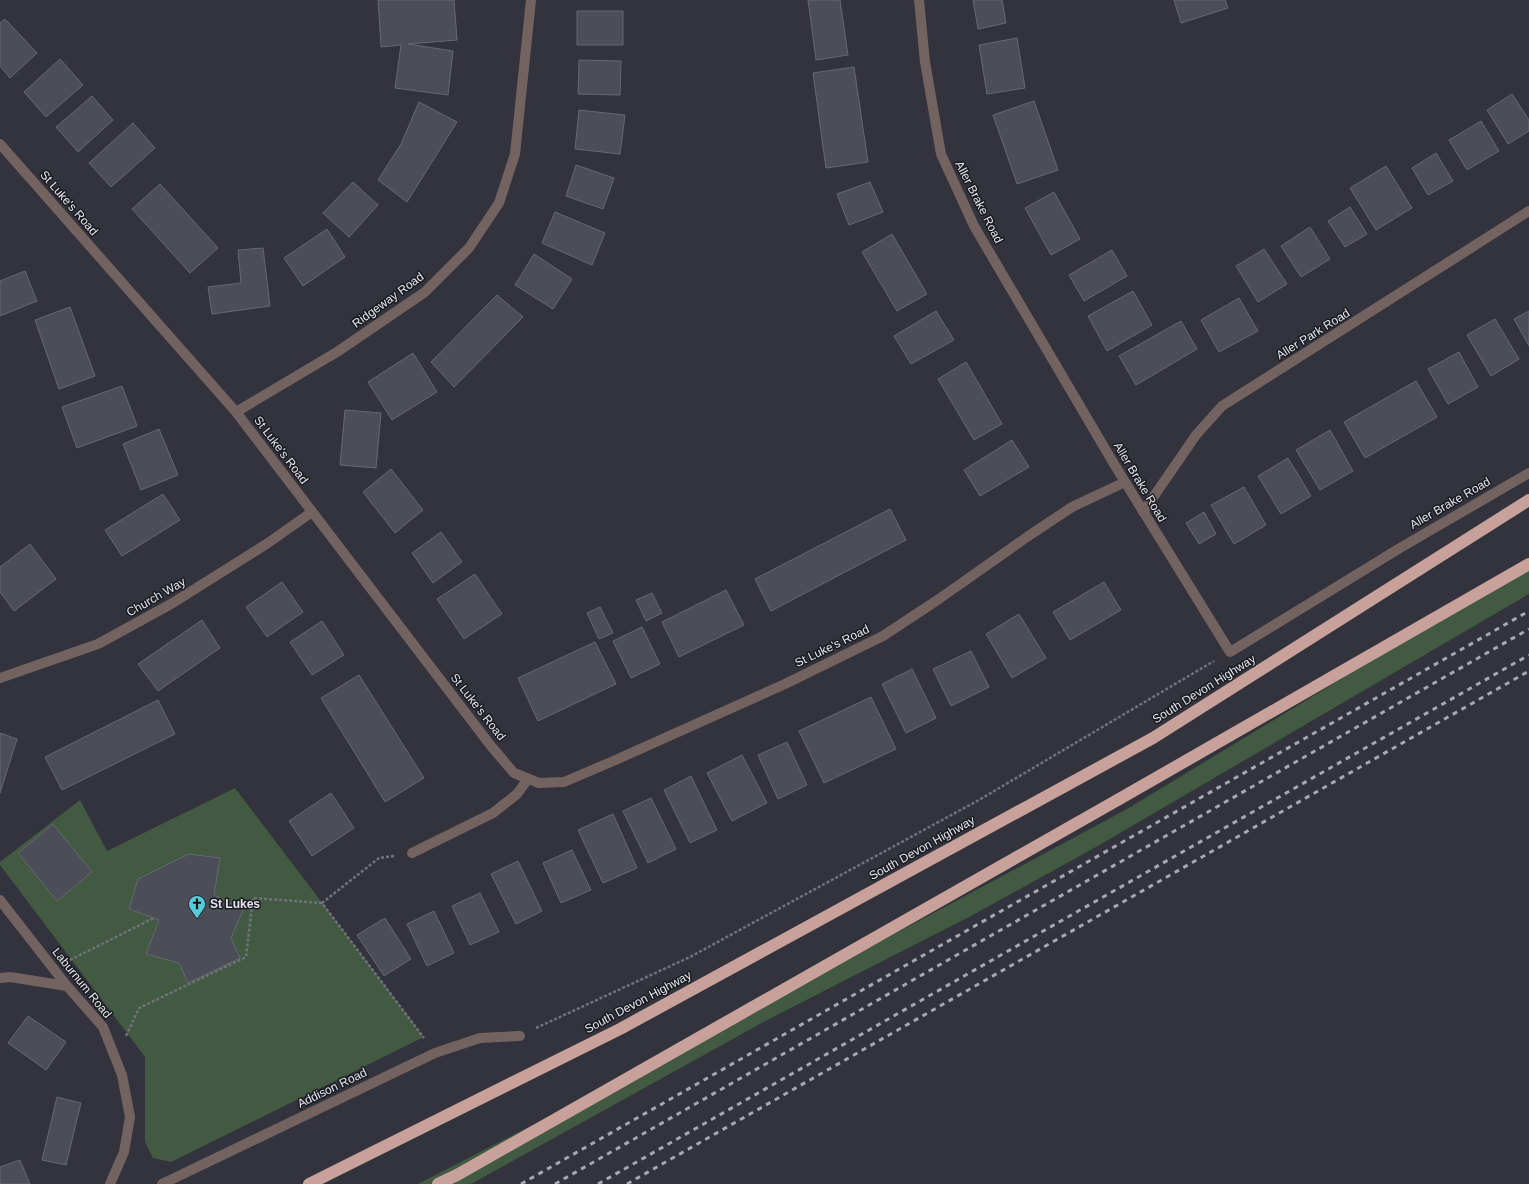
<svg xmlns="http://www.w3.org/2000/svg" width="1529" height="1184" viewBox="0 0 1529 1184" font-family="Arial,sans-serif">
<rect width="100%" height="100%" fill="#32333d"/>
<path fill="#425942" d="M 1529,565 L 1529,594 L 1096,847 L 971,916 L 771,1018 L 471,1184 L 418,1184 L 716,1030 L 1127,809 Z
M 235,788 L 424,1037 L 171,1162 L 153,1158 L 145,1142 L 145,1057 L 0,865 L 0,862 L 80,800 L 107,851 Z"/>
<path fill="#4b4d57" stroke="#666873" d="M 378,0 L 454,0 L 457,40 L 408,44 L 453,51 L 448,95 L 395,88 L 401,45 L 381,47 Z
M 808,0 L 840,0 L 848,55 L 816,60 Z
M 973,0 L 1002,0 L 1006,23 L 978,29 Z
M 1174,0 L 1225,0 L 1228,8 L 1181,23 Z
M 577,11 L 623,11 L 623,45 L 577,45 Z
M 5,19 L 37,53 L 10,78 L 0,66 L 0,23 Z
M 1017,38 L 1025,88 L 987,94 L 979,45 Z
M 60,59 L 83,85 L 46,117 L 24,92 Z
M 579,60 L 621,61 L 620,95 L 578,94 Z
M 854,67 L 868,162 L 826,168 L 813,73 Z
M 1512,94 L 1529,120 L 1529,131 L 1508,144 L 1487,110 Z
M 92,96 L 113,120 L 78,152 L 56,127 Z
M 1034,101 L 1058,170 L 1017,184 L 993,115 Z
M 419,102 L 457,122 L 407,202 L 378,180 L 401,144 Z
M 579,110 L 625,115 L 620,154 L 575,149 Z
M 1481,121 L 1499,151 L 1467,170 L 1449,140 Z
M 133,123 L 155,148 L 111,187 L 89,163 Z
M 1436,153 L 1453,181 L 1428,195 L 1412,168 Z
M 576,165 L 614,178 L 603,209 L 566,196 Z
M 1386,166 L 1412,208 L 1376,230 L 1350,188 Z
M 353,182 L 378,205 L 349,237 L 323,213 Z
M 870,182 L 883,212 L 849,225 L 837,194 Z
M 160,184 L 218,248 L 190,273 L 132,209 Z
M 1054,192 L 1080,239 L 1051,255 L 1025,208 Z
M 1350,207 L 1367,234 L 1345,247 L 1328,221 Z
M 555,212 L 605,233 L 592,265 L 542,243 Z
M 1310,227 L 1330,259 L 1301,277 L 1281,246 Z
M 327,229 L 345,257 L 303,286 L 284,258 Z
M 892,234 L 927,294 L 897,311 L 862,252 Z
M 263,248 L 270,306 L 212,314 L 208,287 L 241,283 L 238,250 Z
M 1264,249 L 1287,284 L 1258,302 L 1236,266 Z
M 1112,250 L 1127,276 L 1084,301 L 1069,275 Z
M 534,254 L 572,279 L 553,309 L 515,285 Z
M 25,271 L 37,301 L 0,316 L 0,281 Z
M 1133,291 L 1152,325 L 1107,351 L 1088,316 Z
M 497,295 L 523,317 L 454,387 L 431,362 Z
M 1239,298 L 1258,331 L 1219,352 L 1201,320 Z
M 70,307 L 95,376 L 59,389 L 35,320 Z
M 936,311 L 954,340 L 911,364 L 894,336 Z
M 1529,311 L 1529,346 L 1514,319 Z
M 1495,319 L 1519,359 L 1491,376 L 1467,335 Z
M 1181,321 L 1197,349 L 1136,385 L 1119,356 Z
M 1459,352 L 1478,387 L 1448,404 L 1428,369 Z
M 413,353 L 437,392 L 392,420 L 368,382 Z
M 966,362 L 1002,424 L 974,440 L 938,379 Z
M 1416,381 L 1437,417 L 1365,458 L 1344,422 Z
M 122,386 L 137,426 L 77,448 L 62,407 Z
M 345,410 L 381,413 L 376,468 L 340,465 Z
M 159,429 L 178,475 L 141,490 L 123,444 Z
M 1330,430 L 1353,471 L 1320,490 L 1296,450 Z
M 1012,440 L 1029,467 L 980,496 L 964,470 Z
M 1288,458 L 1311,496 L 1281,514 L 1258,476 Z
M 391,469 L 423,510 L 395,533 L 363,492 Z
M 1244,487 L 1266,525 L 1234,544 L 1211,505 Z
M 163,494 L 180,520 L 122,556 L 105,530 Z
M 890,509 L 906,540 L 771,611 L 755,579 Z
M 1204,512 L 1216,534 L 1199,544 L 1186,523 Z
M 441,532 L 462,562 L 433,583 L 412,553 Z
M 30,544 L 56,579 L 14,611 L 0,592 L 0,567 Z
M 475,574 L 502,614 L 464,639 L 437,599 Z
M 282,582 L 303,612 L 267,637 L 246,607 Z
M 1104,582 L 1121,610 L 1070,640 L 1053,612 Z
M 726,590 L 744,625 L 679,657 L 662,622 Z
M 652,593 L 662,613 L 646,621 L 636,600 Z
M 600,607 L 613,633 L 599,639 L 587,613 Z
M 1019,614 L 1046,658 L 1012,678 L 986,634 Z
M 202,620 L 220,648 L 158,691 L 138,664 Z
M 322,621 L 344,655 L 312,675 L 290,642 Z
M 642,627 L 660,664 L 631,678 L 613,641 Z
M 595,642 L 616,684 L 538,721 L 518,678 Z
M 971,651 L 989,687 L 951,706 L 933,669 Z
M 912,669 L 936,718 L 906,733 L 882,684 Z
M 359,675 L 424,778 L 385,802 L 321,698 Z
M 871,697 L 896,749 L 824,783 L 799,731 Z
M 158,700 L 175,734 L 62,790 L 45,757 Z
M 0,733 L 17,739 L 0,793 Z
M 787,742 L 807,785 L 778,799 L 758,755 Z
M 742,755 L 767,803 L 732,821 L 707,773 Z
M 691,776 L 717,830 L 690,843 L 664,790 Z
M 331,793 L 354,828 L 312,856 L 289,821 Z
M 651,798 L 676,849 L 648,863 L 623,811 Z
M 613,814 L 637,868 L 603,883 L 578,830 Z
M 53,824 L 92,872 L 57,901 L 18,853 Z
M 572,850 L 591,890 L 561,903 L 543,863 Z
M 189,854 L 220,858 L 214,895 L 243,910 L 231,938 L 240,958 L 188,983 L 179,963 L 146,954 L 159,920 L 129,909 L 138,879 Z
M 518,861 L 542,911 L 516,924 L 491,874 Z
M 480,893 L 499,932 L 470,945 L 452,906 Z
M 434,911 L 454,953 L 427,966 L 407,924 Z
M 385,918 L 411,959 L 384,976 L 357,935 Z
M 28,1016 L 66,1042 L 46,1070 L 8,1043 Z
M 57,1097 L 81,1103 L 66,1165 L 42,1160 Z
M 20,1160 L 30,1184 L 0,1184 L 0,1167 Z"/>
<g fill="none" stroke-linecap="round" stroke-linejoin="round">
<path stroke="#71727b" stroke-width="2.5" stroke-dasharray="3 2" stroke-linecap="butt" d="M 394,856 L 379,858 L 322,903 L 424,1038
M 70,960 L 154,918
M 536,1028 L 690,957 L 979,800 L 1214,661
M 126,1036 L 139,1008 L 246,957 L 253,898 L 322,903"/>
<path stroke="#736360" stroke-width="10" d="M 919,0 L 925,62 L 941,154 L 974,226 L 1114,464 L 1230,652 L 1400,548 L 1529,473
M 0,144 L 236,412 L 491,746 L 514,773 L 539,783 L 564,782 L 611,762 L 785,684 L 883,636 L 939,599 L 1027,537 L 1072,507 L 1125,482
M 236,412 L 337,352 L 425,292 L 469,248 L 499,203 L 515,154 L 531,0
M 1143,512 L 1196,435 L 1222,406 L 1529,211
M 0,678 L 98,644 L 171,604 L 268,543 L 312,512
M 412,853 L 493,813 L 517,794 L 528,779
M 0,900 L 67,986 L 103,1027 L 122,1075 L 130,1117 L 124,1152 L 110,1184
M 0,978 L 10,977 L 67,986
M 162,1184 L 435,1053 L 480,1038 L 520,1036"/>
<path stroke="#c8a29a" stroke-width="12" d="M 309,1184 L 620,1029 L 1153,738 L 1529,500
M 438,1184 L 457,1175 L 1121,798 L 1529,564"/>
<path stroke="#a6a7af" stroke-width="3" stroke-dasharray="5 5" stroke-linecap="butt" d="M 521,1184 L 1529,611
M 555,1184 L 1529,629
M 598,1184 L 1529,655
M 627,1184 L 1529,671"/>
</g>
<defs>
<symbol id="church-pin" viewBox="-11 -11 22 30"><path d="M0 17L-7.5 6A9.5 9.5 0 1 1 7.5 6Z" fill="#53cbdb" stroke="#1a1b20"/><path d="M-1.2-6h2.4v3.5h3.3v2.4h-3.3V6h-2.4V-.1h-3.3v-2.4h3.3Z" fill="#111"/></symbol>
</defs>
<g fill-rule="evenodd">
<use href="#church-pin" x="187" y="894" width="20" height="27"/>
</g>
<g text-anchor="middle" stroke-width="3" stroke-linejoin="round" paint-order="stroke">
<g font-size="12" fill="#e5e6ec" stroke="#1a1b20">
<text transform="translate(979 202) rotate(63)" y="4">Aller Brake Road</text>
<text transform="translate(69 203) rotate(49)" y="4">St Luke's Road</text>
<text transform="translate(388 300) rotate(-36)" y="4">Ridgeway Road</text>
<text transform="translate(1313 334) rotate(-32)" y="4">Aller Park Road</text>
<text transform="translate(281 450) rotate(53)" y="4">St Luke's Road</text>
<text transform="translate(1140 482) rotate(59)" y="4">Aller Brake Road</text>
<text transform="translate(1450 503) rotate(-30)" y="4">Aller Brake Road</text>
<text transform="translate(156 597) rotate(-30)" y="4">Church Way</text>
<text transform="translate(832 646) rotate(-26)" y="4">St Luke's Road</text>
<text transform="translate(1204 689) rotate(-32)" y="4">South Devon Highway</text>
<text transform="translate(478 707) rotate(52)" y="4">St Luke's Road</text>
<text transform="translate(922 848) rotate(-29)" y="4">South Devon Highway</text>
<text transform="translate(82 983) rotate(51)" y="4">Laburnum Road</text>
<text transform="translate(638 1002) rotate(-28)" y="4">South Devon Highway</text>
<text transform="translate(332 1088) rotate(-26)" y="4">Addison Road</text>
</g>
<g font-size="12" font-weight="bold" fill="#e5e6ec" stroke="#1a1b20" text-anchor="start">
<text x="210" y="908">St Lukes</text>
</g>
</g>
</svg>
